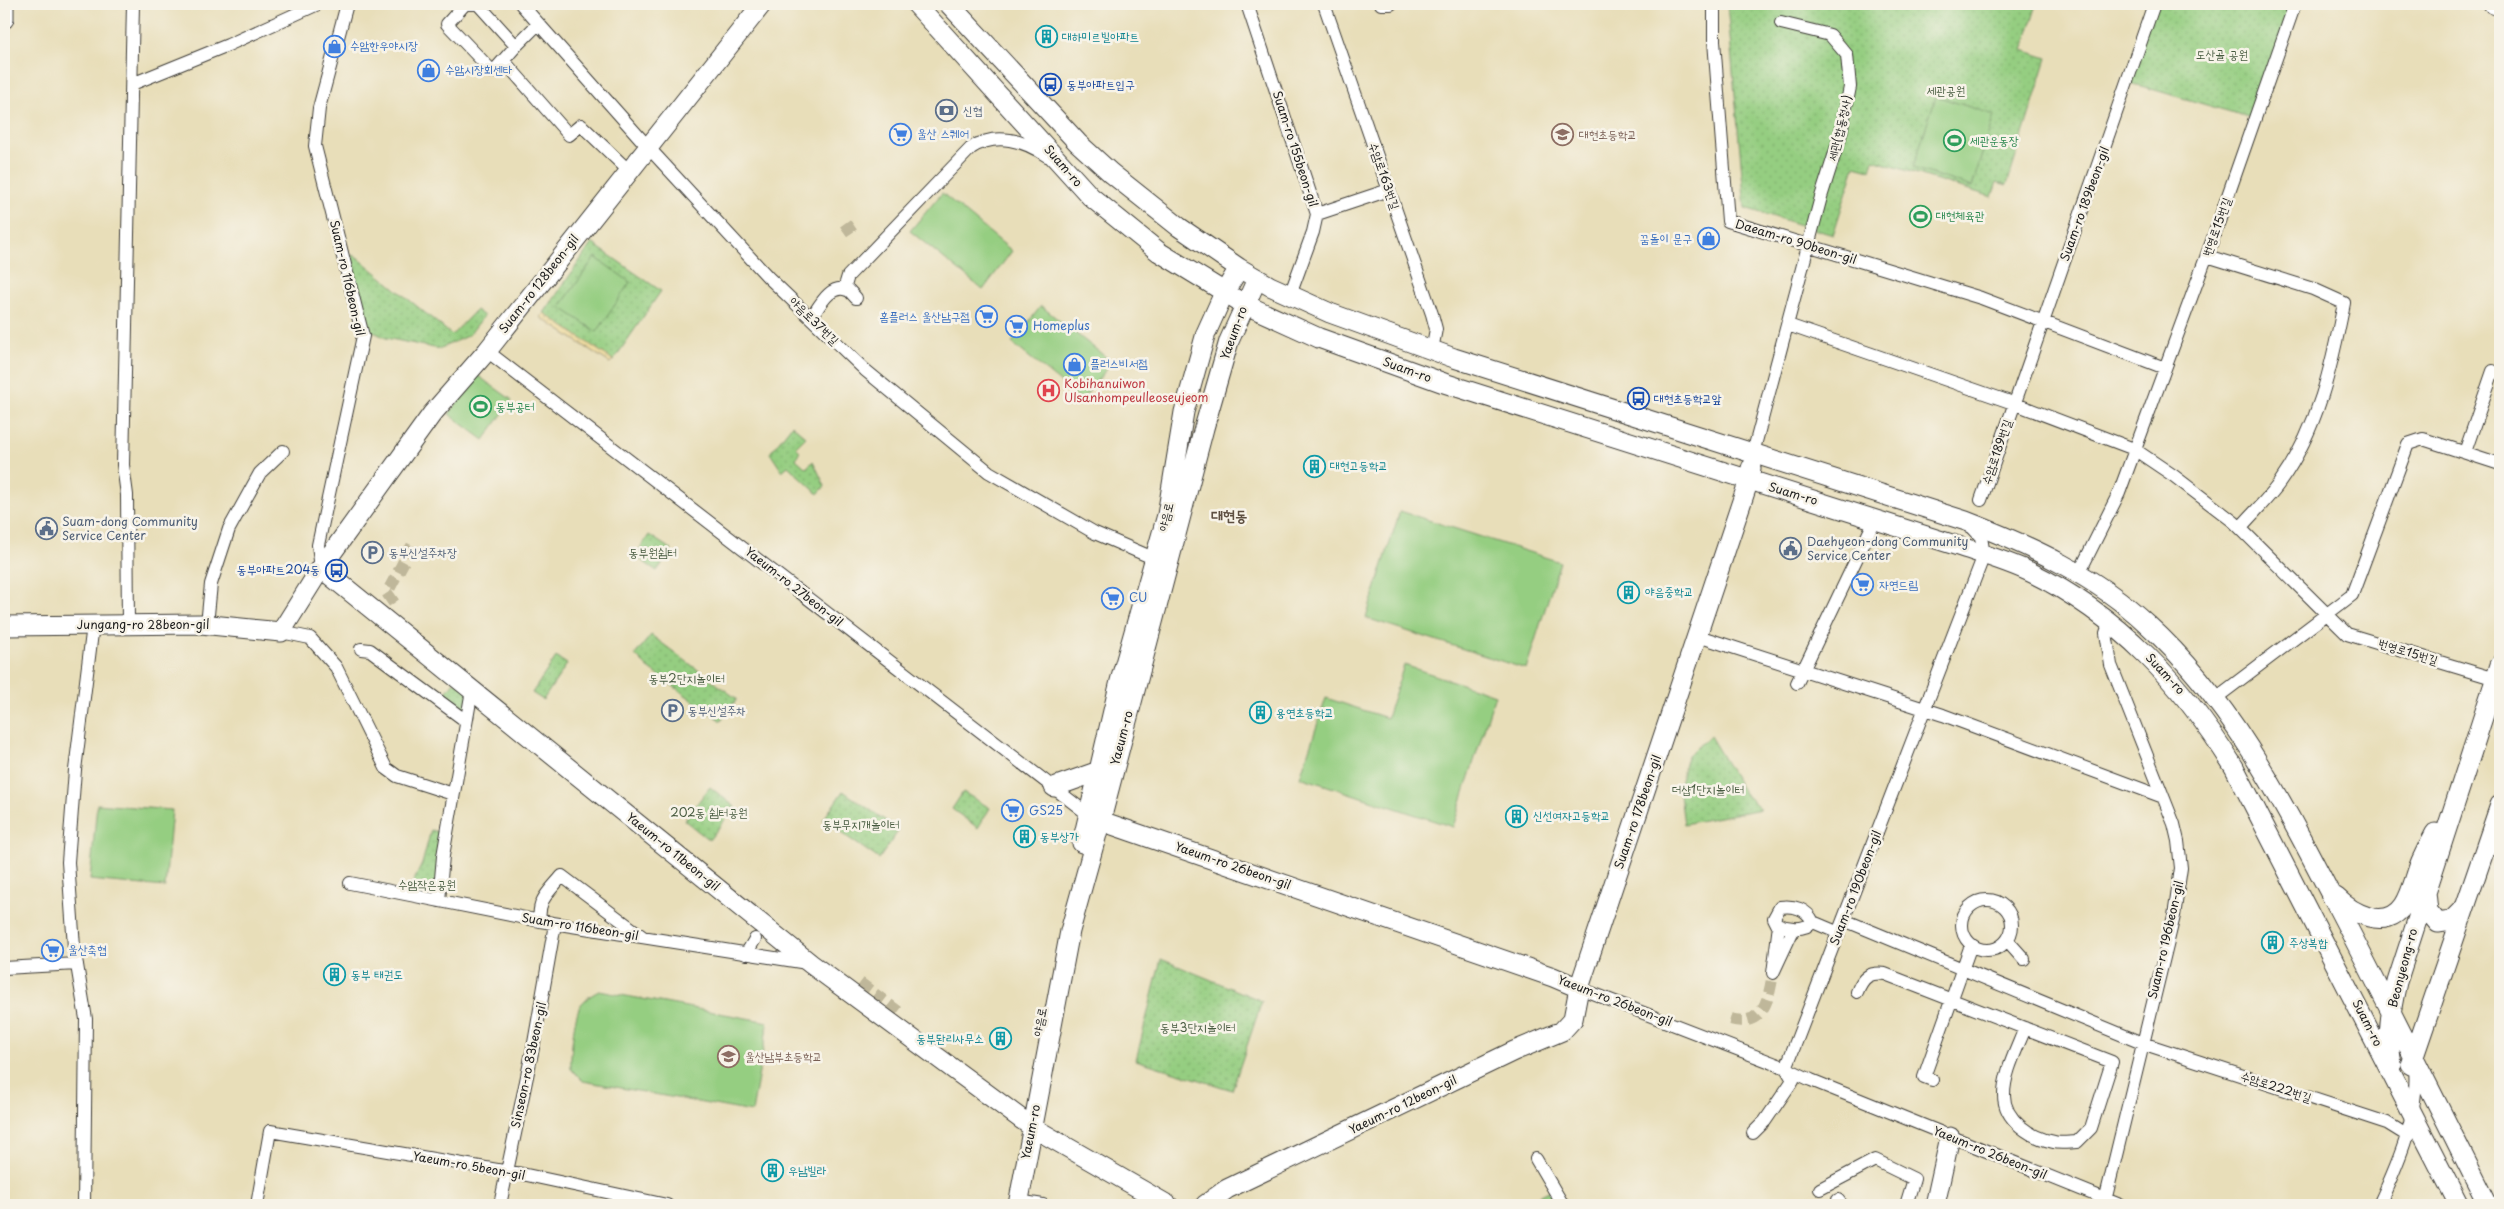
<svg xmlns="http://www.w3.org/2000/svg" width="2504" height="1209" viewBox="0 0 2504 1209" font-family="'Playpen Sans','Poor Story',sans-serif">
<defs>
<pattern id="grass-dots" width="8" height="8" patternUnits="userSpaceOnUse" patternTransform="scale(1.25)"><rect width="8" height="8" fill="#95ce81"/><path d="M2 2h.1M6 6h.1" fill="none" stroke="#80b06f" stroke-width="1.8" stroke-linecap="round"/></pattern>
<pattern id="sand-dots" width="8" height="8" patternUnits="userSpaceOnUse" patternTransform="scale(1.25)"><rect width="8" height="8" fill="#eeda9e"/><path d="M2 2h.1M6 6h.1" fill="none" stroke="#ccba88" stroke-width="1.8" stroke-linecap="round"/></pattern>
</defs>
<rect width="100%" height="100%" fill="#f7f3e8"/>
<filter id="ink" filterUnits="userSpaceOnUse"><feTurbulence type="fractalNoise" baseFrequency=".02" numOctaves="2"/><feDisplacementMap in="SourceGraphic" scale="10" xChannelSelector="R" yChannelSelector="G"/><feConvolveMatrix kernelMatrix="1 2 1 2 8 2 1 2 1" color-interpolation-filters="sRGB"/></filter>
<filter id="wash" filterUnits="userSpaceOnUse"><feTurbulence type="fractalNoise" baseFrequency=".0096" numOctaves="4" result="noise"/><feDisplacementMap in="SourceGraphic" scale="20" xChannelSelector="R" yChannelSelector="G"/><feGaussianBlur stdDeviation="1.12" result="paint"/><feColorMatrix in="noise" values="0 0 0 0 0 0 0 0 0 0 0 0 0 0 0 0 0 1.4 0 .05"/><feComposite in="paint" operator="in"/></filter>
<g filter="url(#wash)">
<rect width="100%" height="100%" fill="#e8deb9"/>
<path fill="url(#grass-dots)" stroke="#58754e" d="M 1727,4 L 2003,4 L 2015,7 L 2016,4 L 2037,4 L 2023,50 L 2047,58 L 2007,185 L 1997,182 L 1992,197 L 1873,160 L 1870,170 L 1855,166 L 1833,235 L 1745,208 Z
M 2154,4 L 2295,4 L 2255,119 L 2127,82 Z
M 592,243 L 661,291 L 613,361 L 544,313 Z
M 352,255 L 357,257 L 452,335 L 476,310 L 484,316 L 469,335 L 439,349 L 386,338 L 370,330 L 350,266 Z
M 792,425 L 806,437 L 796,447 L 800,451 L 796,459 L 806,468 L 813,461 L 825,486 L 818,494 L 788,466 L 782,471 L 770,453 Z
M 649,535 L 672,550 L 657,571 L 635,556 Z
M 651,635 L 737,699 L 721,721 L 647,667 L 635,655 Z
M 556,657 L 567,664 L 543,700 L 532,693 Z
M 454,682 L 472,690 L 466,718 L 441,699 Z
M 1710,736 L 1745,794 L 1761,809 L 1684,824 L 1679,788 L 1687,756 Z
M 710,787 L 735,807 L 709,840 L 684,820 Z
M 843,791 L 899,830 L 879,859 L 823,820 Z
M 963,792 L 990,808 L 978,828 L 952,809 Z
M 431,830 L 446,834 L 439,901 L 407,895 L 422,864 Z
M 1161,959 L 1262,1001 L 1232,1090 L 1136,1060 Z
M 1553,1188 L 1563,1205 L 1524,1205 Z"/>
<path fill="url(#sand-dots)" stroke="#857b5d" d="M 544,313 L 613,360 L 610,363 L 540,317 Z"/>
<path fill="#95ce81" stroke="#58754e" d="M 1936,96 L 1994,115 L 1972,187 L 1913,168 Z
M 942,193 L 1012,251 L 983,290 L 910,231 Z
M 595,257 L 630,282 L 597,332 L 560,307 Z
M 1041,306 L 1112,362 L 1082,400 L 1012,343 Z
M 477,375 L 512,400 L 484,440 L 449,414 Z
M 1400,511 L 1560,562 L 1526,669 L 1366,618 Z
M 1404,665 L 1495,695 L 1453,827 L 1300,777 L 1326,698 L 1387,718 Z
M 97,804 L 172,810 L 165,887 L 90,880 Z
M 599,991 L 768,1022 L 752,1112 L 583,1081 L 571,1069 C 570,1055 574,1017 580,1006 C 585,999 591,995 599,991 Z"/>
</g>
<g filter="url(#ink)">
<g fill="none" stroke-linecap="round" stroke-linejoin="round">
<path stroke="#bfb79a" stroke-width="12" stroke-dasharray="12 6" stroke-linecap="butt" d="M 845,223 L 852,233
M 394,603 L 387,593 L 413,544
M 860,983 L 900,1013
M 1730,1019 C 1764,1028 1769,998 1773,973"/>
<defs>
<path id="street" d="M 521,4 L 648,147 L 768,277 L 865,370 L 989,472 L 1095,533 L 1160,561
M 1247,4 L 1317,214 L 1313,232 L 1290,295
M 1324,4 L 1432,314 L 1436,329 L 1432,350
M 1381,4 L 1391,4
M 1714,4 L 1714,41 L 1728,221 L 1981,298 L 2165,368
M 516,46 L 493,72 L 447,24 L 465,4 L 478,4 L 516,46 L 538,24
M 504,61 L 569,135 L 581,125 L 629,171
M 132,84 L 228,45 L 318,4
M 1317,214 L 1389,190
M 2207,256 L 2313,289 L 2344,303 C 2332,365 2318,429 2280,482 C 2269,498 2253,513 2240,528
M 856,298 L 845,286 L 848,276 L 971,148 C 996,132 1024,140 1047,156
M 811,318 C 819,307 830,283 847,290
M 1788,325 L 2013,403 L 2134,449 L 2174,476 L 2234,522 L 2347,634 L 2496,679
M 487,351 L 1093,818
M 2465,452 L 2493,371
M 1753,453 L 1821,197 L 1840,137 L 1850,87 L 1847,55 L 1830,35 L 1781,23
M 1981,500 L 2154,4
M 321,568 L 318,545 L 363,336 L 315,146 L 319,108 L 347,4
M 2079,573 L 2119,493 L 2211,244 L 2295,4
M 128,625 L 127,495 L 123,465 L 133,4
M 207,625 L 211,584 L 229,529 L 260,473 L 283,451
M 281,632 L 310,638 L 336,667 L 386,768 L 397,776 L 453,794
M 1698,636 L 1943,715 L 2163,797
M 361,649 L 370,650 L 466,721
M 1797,683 L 1875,520
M 2216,698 L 2352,595 L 2408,444 L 2423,439 L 2500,464
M 350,883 L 540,921 L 807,963
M1962 925a25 25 0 1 1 50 0a25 25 0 1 1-50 0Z
M 439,901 L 443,856 L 472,690
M 1844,920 L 2142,1043 L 2387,1123 L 2408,1136
M 540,921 C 537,900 549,892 562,876 L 643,937
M 1813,922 C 1804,931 1788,929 1777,924 L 1774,918 L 1780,907 C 1794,905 1807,909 1813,922 L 1839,933
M 1779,925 L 1773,973 L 1794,928
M 2007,940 L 2024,959
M 746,954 L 755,939
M 4,968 L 77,964
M 1579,988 L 1786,1068 L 1811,1080 L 2120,1205
M 1857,992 C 1863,977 1869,972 1885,974 L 2112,1062 L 2091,1128 L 2077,1142 C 2070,1142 2061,1144 2054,1142 C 2031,1138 2004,1120 2004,1095 C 2004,1073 2017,1049 2025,1028
M 1786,1068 L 1984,555 L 1981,537 L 1970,525
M 1932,1080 L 1924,1077 L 1971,945
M 1753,1133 L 1765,1121 L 1793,1080 L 1786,1068
M 1536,1159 L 1563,1205
M 1820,1189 L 1875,1160 L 1914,1179 L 1906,1205
M 1838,1200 L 1842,1205
M 1018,1201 L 1043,1205
M 84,1205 L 86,1019 L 74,947 L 68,862 L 75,770 L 93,625
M 257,1205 L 270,1131 L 522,1174 L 667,1205
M 500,1205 L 534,1043 L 555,924
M 2104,1205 L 2174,916 L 2181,868 L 2178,841 L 2174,824 L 2111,665 L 2106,633 L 2110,622
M 2379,1205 C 2399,1161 2419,1117 2415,1067"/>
<path id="secondary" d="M 916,4 L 1091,197 L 1159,252 L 1244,304 L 1319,338 L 1444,383 L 1958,546 C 1982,554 2007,561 2030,572 C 2119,615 2183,685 2234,767 L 2459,1205
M 949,4 L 1078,143 L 1111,173 L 1179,227 L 1239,268 L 1270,286 L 1330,313 L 1454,358 L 1966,521 C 2031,546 2096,576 2147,624 C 2230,699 2280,797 2331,895 C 2385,998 2436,1102 2488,1205
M 2493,4 L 2500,6
M 4,19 L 4,4
M 321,568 L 811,964 L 1032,1127 L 1168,1205
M 4,626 L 201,624 L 281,632 L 321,568 L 432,414 L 487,351 L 762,4
M 1054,787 L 1099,771
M 1101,821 L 1553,977 L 1579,988
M 1082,843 L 1120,681 L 1167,515 L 1184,412 L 1206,333 L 1224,293 L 1239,268
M 2426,892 L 2428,911 L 2438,923 L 2451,921 L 2465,907
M 2336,897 C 2352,913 2386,932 2404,905 C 2412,893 2415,876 2421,861 C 2425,852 2430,842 2435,833
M 2392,1064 C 2386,1037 2391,1009 2397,982 L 2500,665
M 2411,1065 L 2500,805
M 1018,1205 L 1070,931 L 1102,816 L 1204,428 L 1229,341 L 1257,279
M 1205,1205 L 1227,1189 L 1514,1051 L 1562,1031 L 1573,1019 L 1579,988 L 1749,480 L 1751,468
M 1935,1205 L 1950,1137"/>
</defs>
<use href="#street" stroke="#3b3934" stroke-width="14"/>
<use href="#secondary" stroke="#3b3934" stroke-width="21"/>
<use href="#street" stroke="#fff" stroke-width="12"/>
<use href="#secondary" stroke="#fff" stroke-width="19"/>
</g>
</g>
<defs>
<symbol id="building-ring" viewBox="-11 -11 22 22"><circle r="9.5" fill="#f7f3e8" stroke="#0f9aa8" stroke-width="1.5"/><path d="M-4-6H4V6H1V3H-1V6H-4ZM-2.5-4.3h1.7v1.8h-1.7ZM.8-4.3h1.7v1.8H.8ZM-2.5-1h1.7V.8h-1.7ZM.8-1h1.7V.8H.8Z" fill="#0f9aa8"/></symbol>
<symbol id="shop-ring" viewBox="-11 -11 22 22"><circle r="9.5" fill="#f7f3e8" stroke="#3f7fe0" stroke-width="1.5"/><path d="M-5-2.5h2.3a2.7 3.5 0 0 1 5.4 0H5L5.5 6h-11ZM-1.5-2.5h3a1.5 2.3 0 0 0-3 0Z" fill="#3f7fe0"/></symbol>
<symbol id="bus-ring" viewBox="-11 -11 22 22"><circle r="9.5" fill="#f7f3e8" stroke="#1a4fb4" stroke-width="1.5"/><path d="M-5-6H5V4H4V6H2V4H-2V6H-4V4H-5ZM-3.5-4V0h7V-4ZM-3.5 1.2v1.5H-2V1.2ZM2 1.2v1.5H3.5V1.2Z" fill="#1a4fb4"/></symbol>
<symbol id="bank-ring" viewBox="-11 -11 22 22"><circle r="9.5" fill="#f7f3e8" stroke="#5c6f8a" stroke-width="1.5"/><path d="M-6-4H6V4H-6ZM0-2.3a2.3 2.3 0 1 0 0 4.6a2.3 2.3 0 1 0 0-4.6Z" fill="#5c6f8a"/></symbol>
<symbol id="supermarket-ring" viewBox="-11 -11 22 22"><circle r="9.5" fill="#f7f3e8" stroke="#3f7fe0" stroke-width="1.5"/><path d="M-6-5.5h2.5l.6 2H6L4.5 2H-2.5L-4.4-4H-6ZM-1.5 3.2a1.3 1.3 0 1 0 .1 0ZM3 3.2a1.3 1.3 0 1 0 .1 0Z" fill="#3f7fe0"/></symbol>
<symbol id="school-ring" viewBox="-11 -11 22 22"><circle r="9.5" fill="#f7f3e8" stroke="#8d6e63" stroke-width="1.5"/><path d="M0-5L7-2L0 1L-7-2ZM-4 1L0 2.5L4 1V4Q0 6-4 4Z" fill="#8d6e63"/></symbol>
<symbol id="stadium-ring" viewBox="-11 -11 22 22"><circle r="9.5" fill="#f7f3e8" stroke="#2e9e5b" stroke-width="1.5"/><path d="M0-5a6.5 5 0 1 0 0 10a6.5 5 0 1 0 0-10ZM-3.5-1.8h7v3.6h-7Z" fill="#2e9e5b"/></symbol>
<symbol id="hospital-ring" viewBox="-11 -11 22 22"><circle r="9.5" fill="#f7f3e8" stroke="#e0444e" stroke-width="1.5"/><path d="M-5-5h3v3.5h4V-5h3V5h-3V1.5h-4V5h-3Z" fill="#e0444e"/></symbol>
<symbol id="civic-ring" viewBox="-11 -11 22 22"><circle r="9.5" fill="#f7f3e8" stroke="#5c6f8a" stroke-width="1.5"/><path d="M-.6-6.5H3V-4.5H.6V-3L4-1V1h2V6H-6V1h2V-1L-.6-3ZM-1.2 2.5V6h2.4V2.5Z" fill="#5c6f8a"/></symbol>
<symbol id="parking-ring" viewBox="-11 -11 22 22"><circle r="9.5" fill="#f7f3e8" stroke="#5c6f8a" stroke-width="1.5"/><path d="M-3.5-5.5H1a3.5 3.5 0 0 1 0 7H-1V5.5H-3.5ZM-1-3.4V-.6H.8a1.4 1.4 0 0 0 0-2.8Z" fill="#5c6f8a"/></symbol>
</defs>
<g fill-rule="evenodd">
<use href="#building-ring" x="1034" y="24" width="25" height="25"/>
<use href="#shop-ring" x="322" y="34" width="25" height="25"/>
<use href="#shop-ring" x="416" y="58" width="25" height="25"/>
<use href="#bus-ring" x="1038" y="72" width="25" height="25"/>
<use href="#bank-ring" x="934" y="98" width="25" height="25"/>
<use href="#supermarket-ring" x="888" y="122" width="25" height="25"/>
<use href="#school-ring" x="1550" y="122" width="25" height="25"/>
<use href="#stadium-ring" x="1942" y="128" width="25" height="25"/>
<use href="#stadium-ring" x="1908" y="204" width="25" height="25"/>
<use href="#shop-ring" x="1696" y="226" width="25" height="25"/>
<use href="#supermarket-ring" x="974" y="304" width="25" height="25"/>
<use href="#supermarket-ring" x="1004" y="314" width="25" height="25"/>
<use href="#shop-ring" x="1062" y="352" width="25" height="25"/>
<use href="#hospital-ring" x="1036" y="378" width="25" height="25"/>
<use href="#bus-ring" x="1626" y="386" width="25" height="25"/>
<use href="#stadium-ring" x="468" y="394" width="25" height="25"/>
<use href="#building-ring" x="1302" y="454" width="25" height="25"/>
<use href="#civic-ring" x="34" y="516" width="25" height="25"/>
<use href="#civic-ring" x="1778" y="536" width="25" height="25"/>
<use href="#parking-ring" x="360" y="540" width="25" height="25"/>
<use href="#bus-ring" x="324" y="558" width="25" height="25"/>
<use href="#supermarket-ring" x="1850" y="572" width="25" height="25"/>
<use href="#building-ring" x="1616" y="580" width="25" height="25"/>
<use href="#supermarket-ring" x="1100" y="586" width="25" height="25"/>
<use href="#parking-ring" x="660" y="698" width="25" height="25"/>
<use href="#building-ring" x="1248" y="700" width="25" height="25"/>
<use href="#supermarket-ring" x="1000" y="798" width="25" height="25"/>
<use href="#building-ring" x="1504" y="804" width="25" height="25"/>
<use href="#building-ring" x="1012" y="824" width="25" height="25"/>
<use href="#building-ring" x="2260" y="930" width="25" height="25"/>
<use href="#supermarket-ring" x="40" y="938" width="25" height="25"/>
<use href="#building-ring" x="322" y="962" width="25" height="25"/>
<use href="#building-ring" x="988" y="1026" width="25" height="25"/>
<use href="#school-ring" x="716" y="1044" width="25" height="25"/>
<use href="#building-ring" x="760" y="1158" width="25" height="25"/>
</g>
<g text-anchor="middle" stroke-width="5" stroke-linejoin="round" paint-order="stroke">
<g font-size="12" fill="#0d838f" stroke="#f7f3e8" text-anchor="start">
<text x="1062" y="41">대하미르빌아파트</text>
<text x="1330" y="470">대현고등학교</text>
<text x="1645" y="596">야음중학교</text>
<text x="1276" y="717">용연초등학교</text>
<text x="1533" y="820">신선여자고등학교</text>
<text x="1040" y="841">동부상가</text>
<text x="2289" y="947">주상복합</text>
<text x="351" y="979">동부 태권도</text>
<text x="984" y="1043" text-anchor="end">동부돤리사무소</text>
<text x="788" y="1175">우남빌라</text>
</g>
<g font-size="12" fill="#366cbe" stroke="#f7f3e8" text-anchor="start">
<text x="350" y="50">수암한우야시장</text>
<text x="445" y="74">수암시장회센타</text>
<text x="917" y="138">울산 스퀘어</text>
<text x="1692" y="243" text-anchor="end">꿈돌이 문구</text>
<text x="970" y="321" text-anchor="end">홈플러스 울산남구점</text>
<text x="1033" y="330">Homeplus</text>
<text x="1090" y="368">플러스비서점</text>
<text x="1879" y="589">자연드림</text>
<text x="1129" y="602">CU</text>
<text x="1029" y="815">GS25</text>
<text x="68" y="954">울산축협</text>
</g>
<g font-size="12" fill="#465a3f" stroke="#f7f3e8">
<text x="2222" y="59">도산골 공원</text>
<text x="1946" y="95">세관공원</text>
<text x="653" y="557">동부원쉼터</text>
<text x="687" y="683">동부2단지놀이터</text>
<text x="1708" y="794">더샵1단지놀이터</text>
<text x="709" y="817">202동 쉼터공원</text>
<text x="861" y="829">동부무지개놀이터</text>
<text x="427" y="889">수암작은공원</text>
<text x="1198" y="1032">동부3단지놀이터</text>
</g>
<g font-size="12" fill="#164399" stroke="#f7f3e8" text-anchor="start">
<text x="1067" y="89">동부아파트입구</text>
<text x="1654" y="403">대현초등학교앞</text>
<text x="320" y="574" text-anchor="end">동부아파트204동</text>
</g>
<g font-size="12" fill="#4e5e75" stroke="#f7f3e8" text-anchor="start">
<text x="963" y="115">신협</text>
<text x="62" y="526">Suam-dong Community<tspan x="62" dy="14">Service Center</tspan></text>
<text x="1807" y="546">Daehyeon-dong Community<tspan x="1807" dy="14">Service Center</tspan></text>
<text x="389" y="557">동부신설주차장</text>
<text x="688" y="715">동부신설주차</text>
</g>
<g font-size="12" fill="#1c1c1c" stroke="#f7f3e8">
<text transform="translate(1840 128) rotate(-77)" y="4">세관(합동청사)</text>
<text transform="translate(1295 149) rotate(72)" y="4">Suam-ro 155beon-gil</text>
<text transform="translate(1063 166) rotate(49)" y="4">Suam-ro</text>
<text transform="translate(1384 176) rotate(71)" y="4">수암로163번길</text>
<text transform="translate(2085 204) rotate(-70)" y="4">Suam-ro 189beon-gil</text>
<text transform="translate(2217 227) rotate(-70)" y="4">번영로15번길</text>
<text transform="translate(1796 242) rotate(17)" y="4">Daeam-ro 90beon-gil</text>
<text transform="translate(347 278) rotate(77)" y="4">Suam-ro 116beon-gil</text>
<text transform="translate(539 284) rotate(-52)" y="4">Suam-ro 128beon-gil</text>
<text transform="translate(814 321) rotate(44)" y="4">야음로37번길</text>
<text transform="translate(1234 333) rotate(-70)" y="4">Yaeum-ro</text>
<text transform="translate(1407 370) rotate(20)" y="4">Suam-ro</text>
<text transform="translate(1997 452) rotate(-71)" y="4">수암로189번길</text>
<text transform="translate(1793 494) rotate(17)" y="4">Suam-ro</text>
<text transform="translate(1166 517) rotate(-76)" y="4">야음로</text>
<text transform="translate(794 587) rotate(38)" y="4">Yaeum-ro 27beon-gil</text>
<text x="143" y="629">Jungang-ro 28beon-gil</text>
<text transform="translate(2408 652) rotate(17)" y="4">번영로15번길</text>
<text transform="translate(2165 674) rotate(47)" y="4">Suam-ro</text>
<text transform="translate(1122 738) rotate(-75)" y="4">Yaeum-ro</text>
<text transform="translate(1638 812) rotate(-71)" y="4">Suam-ro 178beon-gil</text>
<text transform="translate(673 852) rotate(39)" y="4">Yaeum-ro 11beon-gil</text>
<text transform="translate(1233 866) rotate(19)" y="4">Yaeum-ro 26beon-gil</text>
<text transform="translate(1856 888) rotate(-69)" y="4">Suam-ro 190beon-gil</text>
<text transform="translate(580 927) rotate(9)" y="4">Suam-ro 116beon-gil</text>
<text transform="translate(2166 940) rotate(-77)" y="4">Suam-ro 196beon-gil</text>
<text transform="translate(2403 968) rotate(-75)" y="4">Beonyeong-ro</text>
<text transform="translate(1615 1001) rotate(21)" y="4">Yaeum-ro 26beon-gil</text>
<text transform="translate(1040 1022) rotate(-79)" y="4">야음로</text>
<text transform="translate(2367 1023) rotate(63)" y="4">Suam-ro</text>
<text transform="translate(529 1065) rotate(-78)" y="4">Sinseon-ro 83beon-gil</text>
<text transform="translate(2276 1087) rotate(18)" y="4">수암로222번길</text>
<text transform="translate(1403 1105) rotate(-26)" y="4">Yaeum-ro 12beon-gil</text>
<text transform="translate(1031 1132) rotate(-79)" y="4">Yaeum-ro</text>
<text transform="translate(1990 1153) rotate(22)" y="4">Yaeum-ro 26beon-gil</text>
<text transform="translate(469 1166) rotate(10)" y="4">Yaeum-ro 5beon-gil</text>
</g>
<g font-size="12" fill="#785e54" stroke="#f7f3e8" text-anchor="start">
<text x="1579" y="139">대현초등학교</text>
<text x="745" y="1061">울산남부초등학교</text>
</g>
<g font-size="12" fill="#27864d" stroke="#f7f3e8" text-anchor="start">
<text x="1970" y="145">세관운동장</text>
<text x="1936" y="220">대현체육관</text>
<text x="496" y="411">동부공터</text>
</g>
<g font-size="12" fill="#be3a42" stroke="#f7f3e8" text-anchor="start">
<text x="1064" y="388">Kobihanuiwon<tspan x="1064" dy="14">Ulsanhompeulleoseujeom</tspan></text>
</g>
<g font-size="15" font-weight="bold" fill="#5e5042" stroke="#f7f3e8">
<text x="1229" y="521">대현동</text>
</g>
</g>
<rect width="2504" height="1209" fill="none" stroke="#f7f3e8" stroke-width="20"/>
</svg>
